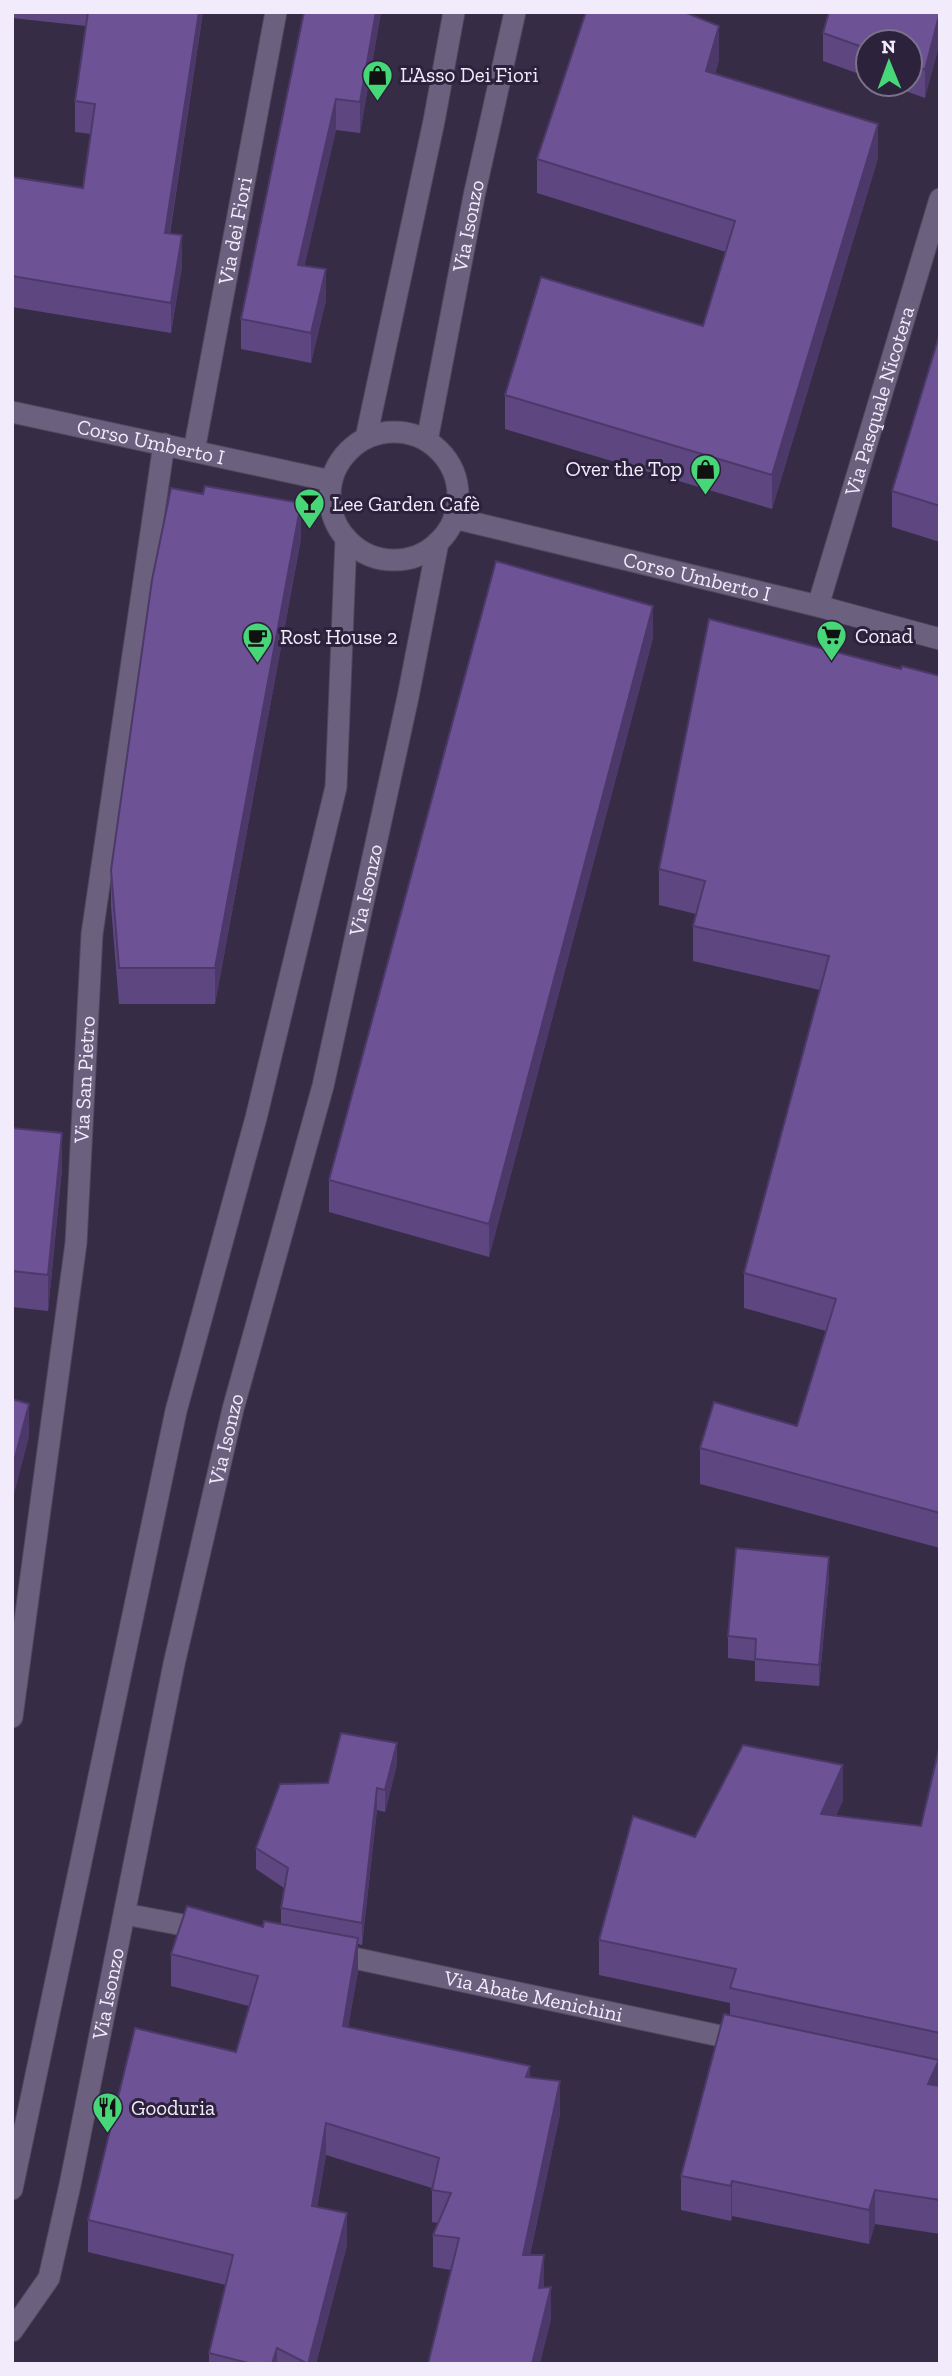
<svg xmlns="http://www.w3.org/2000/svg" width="952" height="2376" viewBox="0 0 952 2376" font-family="'Zilla Slab',serif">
<rect width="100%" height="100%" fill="#362c46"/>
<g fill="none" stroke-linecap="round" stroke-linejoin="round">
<defs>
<g id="street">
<path d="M 366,438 L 434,121 L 454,12"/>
<path id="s1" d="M 427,441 L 474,196 L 515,12"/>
<path id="s2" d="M 194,451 L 276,12"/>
<path id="s3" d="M 818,606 L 940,199"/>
<path id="s4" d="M 12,1717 L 76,1243 L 92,934 L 164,444"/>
<path d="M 125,1914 L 209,1930"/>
<path id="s5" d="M 330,1953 L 744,2041"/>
<path d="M 12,2189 L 176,1411 L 256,1118 L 336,787 L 346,538"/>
<path id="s6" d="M 12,2331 L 49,2278 L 70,2185 L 174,1664 L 233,1409 L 323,1086 L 408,697 L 438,542"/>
</g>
<g id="secondary">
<path id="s7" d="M 12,412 L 331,481"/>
<circle cx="394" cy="496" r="64"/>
<path id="s8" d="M 454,518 L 818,606 L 940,639"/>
</g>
</defs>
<use href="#street" stroke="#50485e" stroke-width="23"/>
<use href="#secondary" stroke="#50485e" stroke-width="23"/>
<use href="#street" stroke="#6b607e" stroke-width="21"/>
<use href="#secondary" stroke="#6b607e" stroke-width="21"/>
</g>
<path fill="#5e4781" d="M 12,12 L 203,12 L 170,234 L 182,266 L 171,333 L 12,307 L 12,177 L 83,188 L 91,134 L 75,132 L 75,101 L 86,26 L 12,18 Z
M 304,12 L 381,12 L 360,133 L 336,130 L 304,266 L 326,300 L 311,363 L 241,349 L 241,319 Z
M 940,12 L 925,98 L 886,84 L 910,84 L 910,42 L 868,42 L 868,77 L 823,61 L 823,33 Z
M 719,60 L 715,74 L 878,158 L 772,509 L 505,429 L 505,395 L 703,326 L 726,252 L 537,193 L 537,159 Z
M 940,333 L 940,542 L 892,527 L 892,491 Z
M 301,539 L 215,1004 L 119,1004 L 111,906 L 111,870 Z
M 653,638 L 489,1257 L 329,1212 L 329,1180 Z
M 901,669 L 940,676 L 940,1548 L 700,1484 L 700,1448 L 797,1426 L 826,1331 L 744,1308 L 744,1273 L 820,990 L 693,961 L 693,926 L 696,914 L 659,905 L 659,869 Z
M 12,1128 L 62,1169 L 48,1311 L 12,1307 Z
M 829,1578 L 819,1686 L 755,1681 L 755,1661 L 728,1658 L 728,1636 Z
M 940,1744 L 940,2069 L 939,2068 L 940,2234 L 875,2224 L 869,2244 L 732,2216 L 731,2221 L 681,2210 L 681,2176 L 730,2016 L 730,2003 L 599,1975 L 599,1940 L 695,1837 L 843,1800 L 836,1816 L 921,1826 Z
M 397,1764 L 385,1812 L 377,1810 L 362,1945 L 358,1944 L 358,1971 L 348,2027 L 530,2077 L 560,2114 L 530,2255 L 544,2288 L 551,2320 L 451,2270 L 433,2267 L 433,2235 L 438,2223 L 432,2222 L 432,2188 L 326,2155 L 317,2207 L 347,2245 L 316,2364 L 209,2364 L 209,2353 L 226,2285 L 88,2252 L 88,2220 L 236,2052 L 249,2006 L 171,1986 L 171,1954 L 263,1927 L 281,1924 L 281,1908 L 284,1888 L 256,1869 L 256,1848 L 328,1783 Z"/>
<path fill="#4c3969" d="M 199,12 L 203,12 L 165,264 L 165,233 Z
M 376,12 L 381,12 L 360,133 L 360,102 Z
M 940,14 L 940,43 L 925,98 L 925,70 Z
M 719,26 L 719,60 L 706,105 L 706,71 Z
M 336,99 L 336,130 L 298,295 L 298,265 Z
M 878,124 L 878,158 L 772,509 L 772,475 Z
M 182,235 L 182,266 L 171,333 L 171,303 Z
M 326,269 L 326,300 L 311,363 L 311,333 Z
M 301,503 L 301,539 L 215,1004 L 215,968 Z
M 653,606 L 653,638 L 489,1257 L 489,1224 Z
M 62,1133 L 62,1169 L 48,1311 L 48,1275 Z
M 29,1404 L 29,1437 L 12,1502 L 12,1469 Z
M 829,1557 L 829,1578 L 819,1686 L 819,1665 Z
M 397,1743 L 397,1764 L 385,1812 L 385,1790 Z
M 843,1765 L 843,1800 L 821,1850 L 821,1814 Z
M 377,1788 L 377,1810 L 362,1945 L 362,1923 Z
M 358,1938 L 358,1971 L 343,2058 L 343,2026 Z
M 939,2060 L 939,2095 L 928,2084 Z
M 530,2066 L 530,2099 L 526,2077 Z
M 560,2081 L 560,2114 L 523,2287 L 523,2255 Z
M 326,2123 L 326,2155 L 312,2238 L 312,2206 Z
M 732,2181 L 732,2216 L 731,2221 L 731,2186 Z
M 875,2190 L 875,2224 L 869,2244 L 869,2210 Z
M 347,2213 L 347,2245 L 316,2364 L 308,2364 Z
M 544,2255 L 544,2287 L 539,2288 Z
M 551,2287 L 551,2320 L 540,2364 L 532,2364 Z
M 277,2348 L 277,2364 L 272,2364 Z"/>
<path fill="#6d5296" stroke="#4c3969" stroke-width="2" d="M 88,12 L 199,12 L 165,233 L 182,235 L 171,303 L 12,276 L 12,177 L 83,188 L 95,104 L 75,101 Z
M 304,12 L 376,12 L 360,102 L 336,99 L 298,265 L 326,269 L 311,333 L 241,319 Z
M 586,12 L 684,12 L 719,26 L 706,71 L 878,124 L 772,475 L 505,395 L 541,277 L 703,326 L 735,221 L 537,159 Z
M 829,12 L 940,12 L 925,70 L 910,64 L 910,42 L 868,42 L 868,49 L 823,33 Z
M 940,333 L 940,506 L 892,491 Z
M 205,486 L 301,503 L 215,968 L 119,968 L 111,870 L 152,580 L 171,488 L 203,494 Z
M 496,561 L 653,606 L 489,1224 L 329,1180 Z
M 709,619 L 901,669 L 902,666 L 940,676 L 940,1513 L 700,1448 L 714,1402 L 797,1426 L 836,1299 L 744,1273 L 829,956 L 693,926 L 705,881 L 659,869 Z
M 12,1128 L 62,1133 L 48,1275 L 12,1271 Z
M 12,1399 L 29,1404 L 12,1469 Z
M 736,1548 L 829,1557 L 819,1665 L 755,1659 L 756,1639 L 728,1636 Z
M 341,1733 L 397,1743 L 385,1790 L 377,1788 L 362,1923 L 281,1908 L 288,1868 L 256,1848 L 280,1784 L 328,1783 Z
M 940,1744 L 940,2033 L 730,1988 L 736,1969 L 599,1940 L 633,1816 L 695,1837 L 743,1745 L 843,1765 L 821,1814 L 921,1826 Z
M 187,1906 L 263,1927 L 264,1921 L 358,1938 L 343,2026 L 530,2066 L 526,2077 L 560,2081 L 523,2255 L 544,2255 L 539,2288 L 551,2287 L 532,2364 L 428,2364 L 459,2238 L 433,2235 L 451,2193 L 432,2190 L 439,2158 L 326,2123 L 312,2206 L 347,2213 L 308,2364 L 277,2348 L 272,2364 L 252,2364 L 209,2353 L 233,2255 L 88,2220 L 135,2028 L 236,2052 L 258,1976 L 171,1954 Z
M 724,2014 L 939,2060 L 928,2084 L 940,2086 L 940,2200 L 875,2190 L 869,2210 L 732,2181 L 731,2186 L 681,2176 Z"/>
<defs>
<symbol id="shop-pin" viewBox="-11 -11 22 30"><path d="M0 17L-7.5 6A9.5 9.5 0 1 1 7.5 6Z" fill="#47d779" stroke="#2c223c"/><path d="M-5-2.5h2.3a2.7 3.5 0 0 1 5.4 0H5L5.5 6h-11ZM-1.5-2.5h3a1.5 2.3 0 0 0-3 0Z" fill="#111"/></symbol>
<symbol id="bar-pin" viewBox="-11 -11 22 30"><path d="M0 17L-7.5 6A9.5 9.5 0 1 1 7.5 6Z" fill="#47d779" stroke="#2c223c"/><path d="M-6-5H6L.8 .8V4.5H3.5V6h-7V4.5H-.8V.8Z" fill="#111"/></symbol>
<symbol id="supermarket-pin" viewBox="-11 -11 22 30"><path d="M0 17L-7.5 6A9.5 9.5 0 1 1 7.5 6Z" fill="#47d779" stroke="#2c223c"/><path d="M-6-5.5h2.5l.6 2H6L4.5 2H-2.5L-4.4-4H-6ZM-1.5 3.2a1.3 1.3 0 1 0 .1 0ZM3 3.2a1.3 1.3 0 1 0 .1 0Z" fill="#111"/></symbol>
<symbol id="cafe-pin" viewBox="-11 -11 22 30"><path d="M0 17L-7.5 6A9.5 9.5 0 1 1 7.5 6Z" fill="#47d779" stroke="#2c223c"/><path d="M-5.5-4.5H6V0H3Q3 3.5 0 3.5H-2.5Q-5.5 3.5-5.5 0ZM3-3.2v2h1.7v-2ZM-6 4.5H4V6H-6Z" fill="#111"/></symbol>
<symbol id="restaurant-pin" viewBox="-11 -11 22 30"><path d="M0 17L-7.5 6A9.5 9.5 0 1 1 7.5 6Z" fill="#47d779" stroke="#2c223c"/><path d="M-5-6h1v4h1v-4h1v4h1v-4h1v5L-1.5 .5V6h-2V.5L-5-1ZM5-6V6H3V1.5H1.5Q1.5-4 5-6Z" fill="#111"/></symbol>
</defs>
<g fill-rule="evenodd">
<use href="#shop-pin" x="360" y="58" width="35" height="47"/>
<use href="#shop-pin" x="688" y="452" width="35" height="47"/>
<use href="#bar-pin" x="292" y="486" width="35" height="47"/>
<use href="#supermarket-pin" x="814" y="618" width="35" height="47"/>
<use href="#cafe-pin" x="240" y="620" width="35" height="47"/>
<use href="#restaurant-pin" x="90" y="2090" width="35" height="47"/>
</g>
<g text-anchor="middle" stroke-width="6" stroke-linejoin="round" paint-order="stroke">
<g font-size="21" fill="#f1ebfc" stroke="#2c223c" text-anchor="start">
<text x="400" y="82">L'Asso Dei Fiori</text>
<text x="682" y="476" text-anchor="end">Over the Top</text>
<text x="332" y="511">Lee Garden Cafè</text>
<text x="855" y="643">Conad</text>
<text x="280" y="644">Rost House 2</text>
<text x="131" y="2115">Gooduria</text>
</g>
<g font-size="21" fill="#f1ebfc" stroke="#2c223c">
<text dy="7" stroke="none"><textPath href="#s1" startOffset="219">Via Isonzo</textPath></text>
<text dy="7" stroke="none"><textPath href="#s2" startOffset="224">Via dei Fiori</textPath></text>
<text dy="7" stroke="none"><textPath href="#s3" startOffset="214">Via Pasquale Nicotera</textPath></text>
<text dy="7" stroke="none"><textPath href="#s7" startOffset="142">Corso Umberto I</textPath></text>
<text dy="7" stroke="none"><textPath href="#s8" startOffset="250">Corso Umberto I</textPath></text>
<text dy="7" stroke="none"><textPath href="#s6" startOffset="1489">Via Isonzo</textPath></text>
<text dy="7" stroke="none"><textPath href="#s4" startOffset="642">Via San Pietro</textPath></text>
<text dy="7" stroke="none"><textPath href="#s6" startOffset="922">Via Isonzo</textPath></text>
<text dy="7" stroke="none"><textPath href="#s6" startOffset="355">Via Isonzo</textPath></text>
<text dy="7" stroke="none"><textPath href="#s5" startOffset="208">Via Abate Menichini</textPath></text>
</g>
</g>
<rect width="952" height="2376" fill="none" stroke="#f1ebfc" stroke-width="28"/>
<g transform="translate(889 63) rotate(359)"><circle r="33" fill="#2c223c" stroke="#7b7289" stroke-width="2"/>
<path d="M0-5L12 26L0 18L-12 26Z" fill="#47d779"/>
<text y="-10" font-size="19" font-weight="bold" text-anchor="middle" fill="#f1ebfc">N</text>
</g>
</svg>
